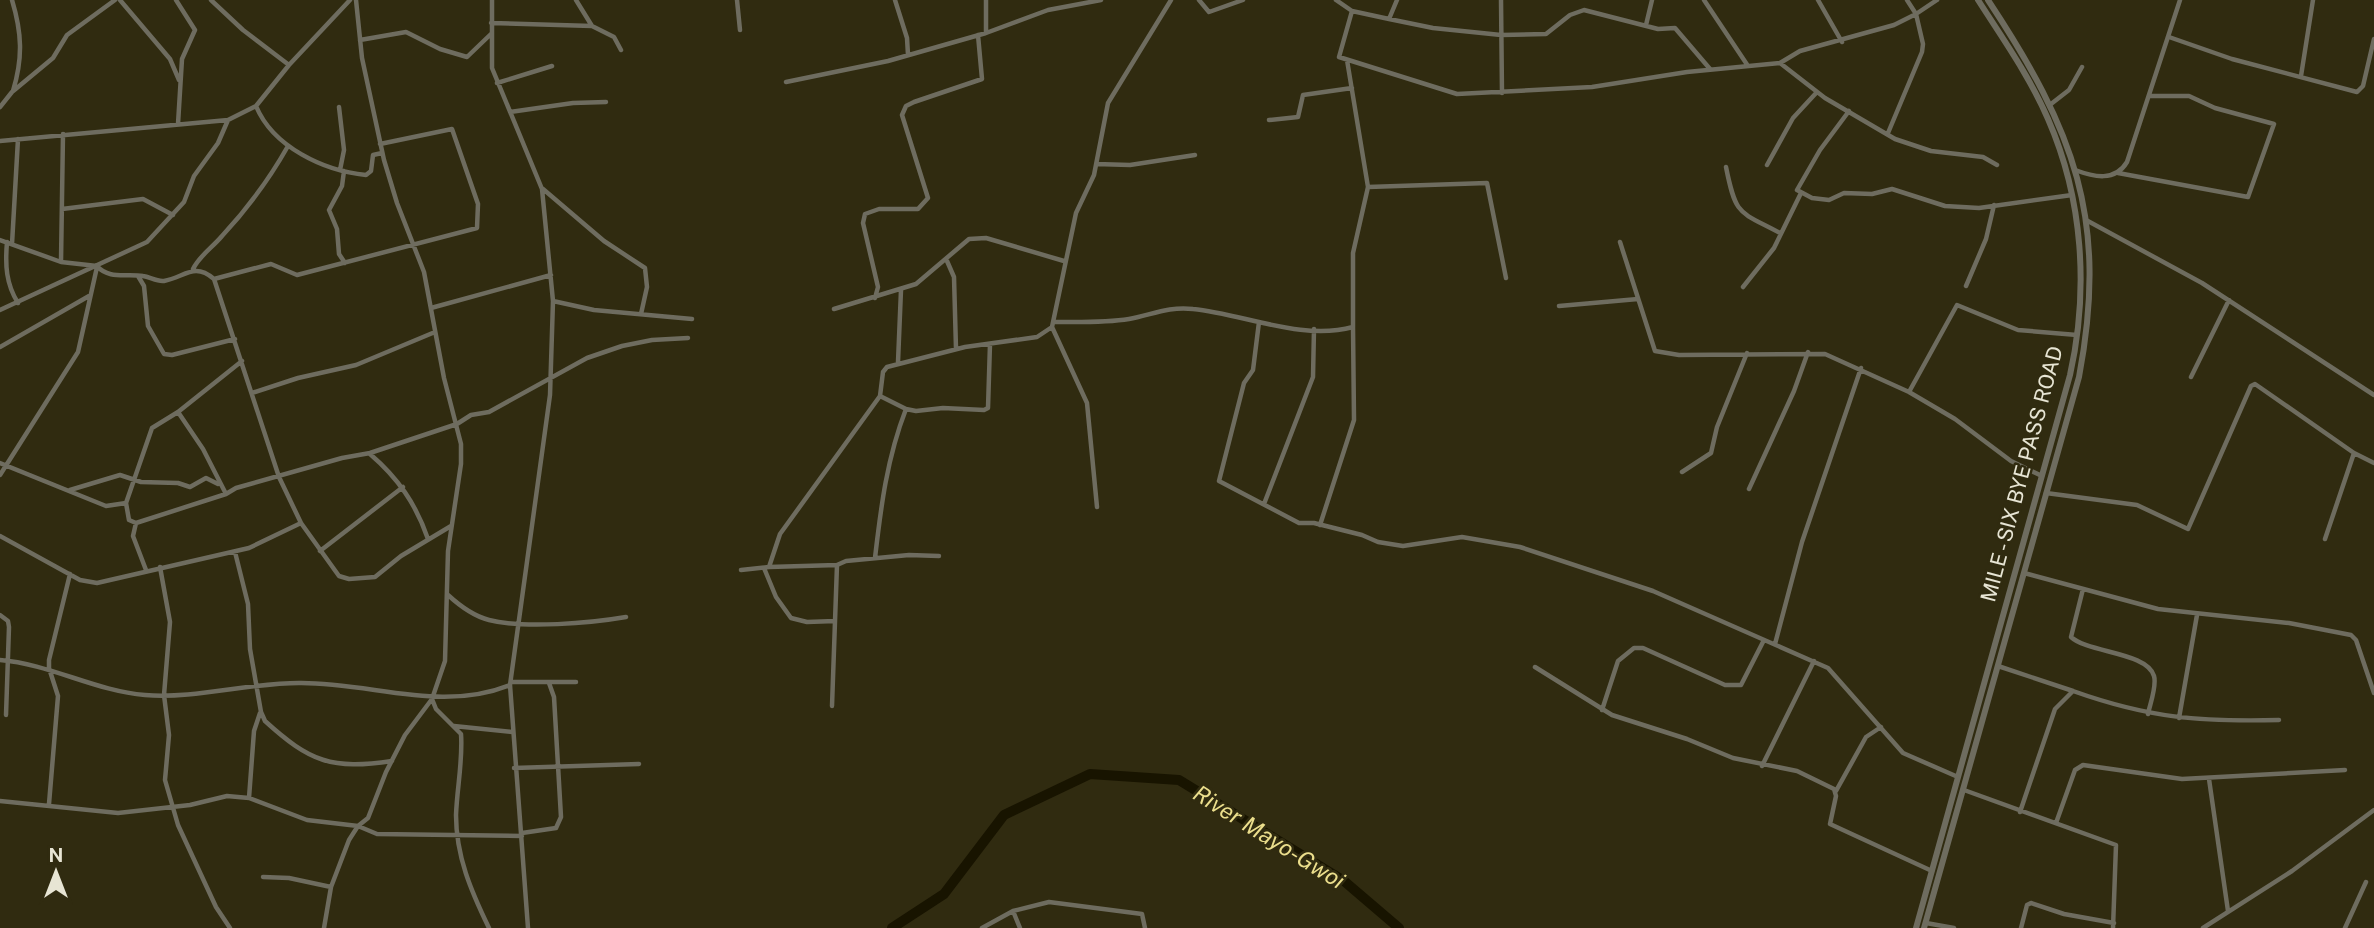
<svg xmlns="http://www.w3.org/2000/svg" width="2374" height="928" viewBox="0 0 2374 928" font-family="'Public Sans',sans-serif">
<rect width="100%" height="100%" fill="#302b10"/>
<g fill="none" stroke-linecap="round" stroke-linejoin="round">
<path stroke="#181400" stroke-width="10" d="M 892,928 L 944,894 L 1004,815 L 1090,774 L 1179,780 L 1344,881 L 1399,928"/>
<path stroke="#6e6c5f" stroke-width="4.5" d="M 12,0 C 22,33 23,58 13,91
M 120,0 L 170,59 L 179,80
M 176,0 L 195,30 L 182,59 L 178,124
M 211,0 L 243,30 L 289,65
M 492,0 L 492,68 L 542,189 L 553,301 L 550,395 L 510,685 L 528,928
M 576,0 L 592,26 L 614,37 L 621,50
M 737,0 L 740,30
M 895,0 L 907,38 L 908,55
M 986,0 L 986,33
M 1199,0 L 1209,12 L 1243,0
M 1336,0 L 1352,11 L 1389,19 L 1433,28 L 1501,35 L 1546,34 L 1570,15 L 1584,10 L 1658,29 L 1675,28 L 1710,69
M 1501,0 L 1502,93
M 1704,0 L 1748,66
M 1818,0 L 1842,42
M 1352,11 L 1339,57 L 1457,94 L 1592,87 L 1687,72 L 1780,63 L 1800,51 L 1894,25 L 1916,14 L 1907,0
M 1389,19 L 1397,0
M 491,23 L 592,26
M 1646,25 L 1652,0
M 2169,37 L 2232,59 L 2357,92 L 2363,86 L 2374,39
M 360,40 L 406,32 L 440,49 L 467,57 L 492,33
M 1347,60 L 1368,187 L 1487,183 L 1506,278
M 1780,63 L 1825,98 L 1895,139 L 1931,151 L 1983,157 L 1997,165
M 2301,76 L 2313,0
M 786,82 L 888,61 L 986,33 L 1048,10 L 1101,0
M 497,83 L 552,66
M 2051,104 L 2069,90 L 2082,67
M 256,106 C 273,147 324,171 366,175 L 371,171 L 373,155 L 382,153
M 0,107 L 12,92 L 53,58 L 67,35 L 115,0
M 339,107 L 344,150 L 340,170
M 1849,111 L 1820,150 L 1797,190 L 1812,198 L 1829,200 L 1844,193 L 1872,194 L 1892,189 L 1945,206 L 1979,208 L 2072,195
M 510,112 L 573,103 L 606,102
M 1269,120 L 1298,117 L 1303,95 L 1352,88
M 1888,133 L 1922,52 L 1923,44 L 1916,14 L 1937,0
M 0,141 L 228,120 L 256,106 L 289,65 L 350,0
M 1096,164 L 1130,165 L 1195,155
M 1767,165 L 1793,118 L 1817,92
M 1726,167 C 1736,217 1739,211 1780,233
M 2075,170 C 2094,177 2115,182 2127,162 L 2180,0
M 344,171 L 342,186 L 329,210 L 337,229 L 339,254 L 345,263
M 2118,173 L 2248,197 L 2274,124 L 2215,108 L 2189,96 L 2149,96
M 543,189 L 604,241 L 645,268 L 647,287 L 641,314
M 62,209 L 143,199 L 173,215
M 2086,220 L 2202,283 L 2374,395
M 0,240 L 61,262 L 97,266 C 109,280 127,273 143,276 C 150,277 157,282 164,281 C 185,277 194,262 214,279 L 279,477 L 301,523 L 339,576 L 349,579 L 375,577 L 401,556 L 451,526
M 7,242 C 5,265 6,284 18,303
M 1620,242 L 1655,351 L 1679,355 L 1825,354 L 1909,392 L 1955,419 L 2011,461 L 2042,476
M 12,244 L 18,139
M 947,261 L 954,277 L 956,349
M 61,262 L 63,134
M 193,269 C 200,255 212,248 222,236 C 247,209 270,178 288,146
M 138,276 L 144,286 L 148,326 L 164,354 L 172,355 L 235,339
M 214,279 L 271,264 L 297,275 L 477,228 L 478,204 L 452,129 L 380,144
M 1966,286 L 1986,239 L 1994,205
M 1743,287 L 1774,248 L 1801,193
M 875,298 L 878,287 L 863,223 L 865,214 L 879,209 L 918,209 L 928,198 L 902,115 L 906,106 L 914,102 L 982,79 L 978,35
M 553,301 L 594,310 L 692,319
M 1559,306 L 1638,299
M 431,308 L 551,275
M 834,309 L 916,284 L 969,239 L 986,238 L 1064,261
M 0,310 L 147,242 L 184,202 L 194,176 L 218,143 L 228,120
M 1053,322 C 1078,322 1105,323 1129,319 C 1151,315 1169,306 1193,309 C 1244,314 1301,341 1353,327 L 1353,253 L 1368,187
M 1259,322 L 1253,370 L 1244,383 L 1219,481 L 1299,523 L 1314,523 L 1362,535 L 1378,542 L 1403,546 L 1462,537 L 1520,547 L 1653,591 L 1828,668 L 1903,753 L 1958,777
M 1052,327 L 1087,403 L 1097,507
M 0,347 L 89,296
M 898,362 L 901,290
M 2191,377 L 2229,300
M 1909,392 L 1957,305 L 2018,330 L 2077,335
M 252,393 L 298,378 L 356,365 L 435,332
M 880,396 L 906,409 L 916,411 L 943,408 L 984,410 L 988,408 L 990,344
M 178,412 L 203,449 L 226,494
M 370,454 C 398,478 416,504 428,539
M 0,463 L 106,506 L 126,503
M 1682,472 L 1711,453 L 1717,427 L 1747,353
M 0,475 L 78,352 L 97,267
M 1749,489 L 1794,391 L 1808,352
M 70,490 L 120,475 L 141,482 L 178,483 L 190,487 L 206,478 L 218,484
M 2046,493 L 2137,505 L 2188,529 L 2251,386 L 2255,384 L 2354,453 L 2374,463
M 1264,504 L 1313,377 L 1314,329
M 136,523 L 129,520 L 126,503 L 152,428 L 178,412 L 242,361
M 1320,525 L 1354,420 L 1353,327
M 0,536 L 80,580 L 97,583 L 249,548 L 301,523
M 2325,539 L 2354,453
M 320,551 L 403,487
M 235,552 L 248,604 L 250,649 L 261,712 L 265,721 C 310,762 332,770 392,761
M 875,558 C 881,506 887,458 906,409
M 160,567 L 170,622 L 164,695 L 169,735 L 165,780 L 178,825 L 216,907 L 230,928
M 769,567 L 837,565 L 846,561 L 909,555 L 939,556
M 764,568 L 776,597 L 791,618 L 807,622 L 835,621
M 146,570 L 133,536 L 136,523 L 226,494 L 236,488 L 342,458 L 370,453 L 457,424 L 471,415 L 489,412 L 587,358 L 622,346 L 652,340 L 688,338
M 741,570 L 769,567 L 780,534 L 880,396 L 883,372 L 887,367 L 965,347 L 1037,337 L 1052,327 L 1076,213 L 1094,175 L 1108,103 L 1171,0
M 2024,573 L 2158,609 L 2289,623 L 2351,635 L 2356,640 L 2374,693
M 2083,589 L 2071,637 C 2088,653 2147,652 2154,676 C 2157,686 2150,704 2148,714
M 448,595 C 460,606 473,616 489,620 C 524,629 591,623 626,617
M 0,615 L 8,621 L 9,627 L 6,715
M 1775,644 L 1802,542 L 1861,368
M 0,660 C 50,664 95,691 145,695 C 196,699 248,683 299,683 C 371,682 440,713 510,685
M 1998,666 L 2073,691 L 2055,709 L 2020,812
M 1535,667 L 1612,715 L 1687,739 L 1733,758 L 1797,771 L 1834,789 L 1836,796 L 1830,824 L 1932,871
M 511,682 L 576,682
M 2073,691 C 2149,718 2199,722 2279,720
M 432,699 L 436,709 L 461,734 C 463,760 457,788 456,815 C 456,856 471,891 489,928
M 832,706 L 837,565
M 1602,710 L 1618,661 L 1634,648 L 1643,648 L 1725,685 L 1741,685 L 1764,640
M 2179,718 L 2197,615
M 454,726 L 512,732
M 1762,766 L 1814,661
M 514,768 L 639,764
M 2209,779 L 2228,911
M 1964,790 L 2116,845 L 2113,928
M 1836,791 L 1866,737 L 1881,727
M 249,798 L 254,731 L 260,713
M 0,801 L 118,813 L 190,805 L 227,796 L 249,798 L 307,820 L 358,826 L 377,834 L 522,836
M 49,804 L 58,696 L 49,668 L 49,660 L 70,574
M 2056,823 L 2075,770 L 2083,765 L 2182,779 L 2345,770
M 522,833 L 556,828 L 561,817 L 554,697 L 549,683
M 263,877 L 289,878 L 331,887
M 1013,911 L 1020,928
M 1926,923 L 1954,928
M 324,928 L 331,887 L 349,840 L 358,826 L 368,818 L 386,772 L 405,735 L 432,699 L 445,661 L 448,551 L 461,464 L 461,444 L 444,378 L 424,272 L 397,203 L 384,160 L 362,58 L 356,0
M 982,928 L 1013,911 L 1049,902 L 1142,914 L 1145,928
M 2021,928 L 2027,905 L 2031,903 L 2064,914 L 2114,923
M 2203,928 L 2292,871 L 2374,810
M 2345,928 L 2366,882"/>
<path stroke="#6e6c5f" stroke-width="6" d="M 1916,928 L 2070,375 C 2089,290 2083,199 2048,119 C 2030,77 2003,39 1978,0
M 1924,928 L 2079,377 C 2109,219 2074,130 1988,0"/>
</g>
<g text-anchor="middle" stroke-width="5" stroke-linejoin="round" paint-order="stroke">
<g font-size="21" fill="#e7e5d4" stroke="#302b10">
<text transform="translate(2022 474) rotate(-75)" y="7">MILE - SIX BYE PASS ROAD</text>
</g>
<g font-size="23" font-style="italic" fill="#ebde8c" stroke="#302b10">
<text transform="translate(1269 837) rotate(32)" y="8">River Mayo-Gwoi</text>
</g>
</g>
<g transform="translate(56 872)" stroke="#302b10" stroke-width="5" paint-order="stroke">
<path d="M0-5L12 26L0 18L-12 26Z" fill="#e7e5d4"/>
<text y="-10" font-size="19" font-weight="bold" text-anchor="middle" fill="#e7e5d4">N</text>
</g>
</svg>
